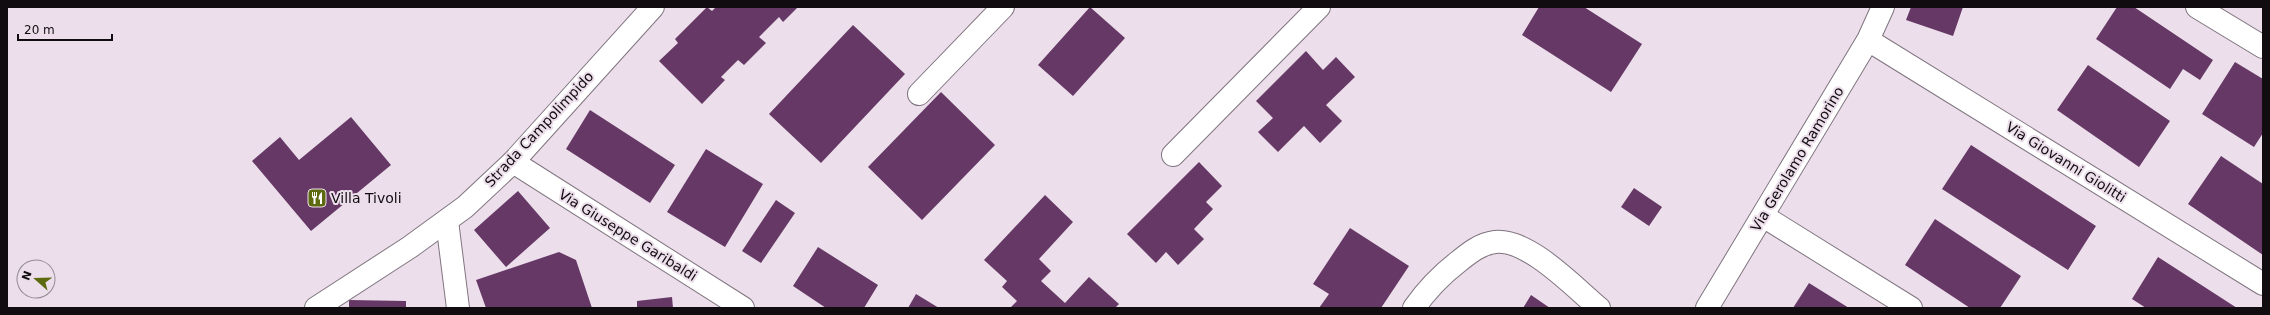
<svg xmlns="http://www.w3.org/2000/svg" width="2270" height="315" viewBox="0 0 2270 315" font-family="'DejaVu Sans',sans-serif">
<rect width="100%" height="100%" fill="#ecdfeb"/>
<path fill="#663866" d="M 707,7 L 712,11 L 716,7 L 798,7 L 783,22 L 779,17 L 759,37 L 766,43 L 744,65 L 738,60 L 721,77 L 725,80 L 702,104 L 659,61 L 678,43 L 675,39 Z
M 1090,7 L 1125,38 L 1073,96 L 1038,65 Z
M 1539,7 L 1584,7 L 1642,44 L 1611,92 L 1522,35 Z
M 1911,7 L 1963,7 L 1953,36 L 1906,20 Z
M 2117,7 L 2134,7 L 2213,60 L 2200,80 L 2183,69 L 2170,89 L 2096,39 Z
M 853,25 L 905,74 L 821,163 L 769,114 Z
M 1306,51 L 1323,70 L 1336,57 L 1355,77 L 1326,105 L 1342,121 L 1320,143 L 1304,126 L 1278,152 L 1258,132 L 1273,118 L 1256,101 Z
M 2235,62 L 2263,79 L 2263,133 L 2254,147 L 2202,114 Z
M 2088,65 L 2170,121 L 2139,167 L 2057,110 Z
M 941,92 L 995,145 L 922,220 L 868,167 Z
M 590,110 L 675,165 L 650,203 L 566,149 Z
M 351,117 L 391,165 L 311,231 L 252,161 L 280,137 L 299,160 Z
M 1971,145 L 2096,226 L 2068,270 L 1942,189 Z
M 706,149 L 763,184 L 725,247 L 667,212 Z
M 2221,156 L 2263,184 L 2263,255 L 2188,204 Z
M 1199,162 L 1222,186 L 1206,202 L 1213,209 L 1194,229 L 1204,239 L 1178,265 L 1166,252 L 1156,263 L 1127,234 Z
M 1634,188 L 1662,207 L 1649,226 L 1621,207 Z
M 518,191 L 550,228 L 506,267 L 474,230 Z
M 1045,195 L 1073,222 L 1039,259 L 1051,271 L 1041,281 L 1065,303 L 1089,277 L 1119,304 L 1115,308 L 1010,308 L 1017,301 L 1002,287 L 1007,281 L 984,260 Z
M 776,200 L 795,213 L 761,263 L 742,251 Z
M 1935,219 L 2021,276 L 2000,308 L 1970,308 L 1905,265 Z
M 1350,228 L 1409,266 L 1381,308 L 1319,308 L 1329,294 L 1313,284 Z
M 818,247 L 878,285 L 864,308 L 826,308 L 793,286 Z
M 559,252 L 576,260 L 592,308 L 486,308 L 476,280 Z
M 2158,257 L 2237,308 L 2146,308 L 2132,299 Z
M 1809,283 L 1849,308 L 1793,308 Z
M 916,294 L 939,308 L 908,308 Z
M 1531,295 L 1550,308 L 1523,308 Z
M 672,297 L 673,308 L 637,308 L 637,301 Z
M 349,300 L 406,301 L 406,308 L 349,308 Z"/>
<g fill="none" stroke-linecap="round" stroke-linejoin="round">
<defs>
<path id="minor" d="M 2197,7 L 2263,47
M 1868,40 L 2263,284
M 919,94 L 1003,7
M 1173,155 L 1319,7
M 513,162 L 743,308
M 1763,216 L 1911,308
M 447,221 L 458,308
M 1414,308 C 1426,291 1441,275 1458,262 C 1469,253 1480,244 1495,242 C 1528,238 1575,288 1599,308
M 1707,308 L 1868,40 L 1883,7"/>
<path id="tertiary" d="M 316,308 L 410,247 L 465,207 L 513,162 L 653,7"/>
</defs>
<use href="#minor" stroke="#7f747f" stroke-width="24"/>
<use href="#tertiary" stroke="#7f747f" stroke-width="24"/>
<use href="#minor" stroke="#fff" stroke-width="22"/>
<use href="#tertiary" stroke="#fff" stroke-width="22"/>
</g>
<defs>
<symbol id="restaurant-square" viewBox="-11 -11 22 22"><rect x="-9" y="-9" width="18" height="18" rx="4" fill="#5e6a10" stroke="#ecdfeb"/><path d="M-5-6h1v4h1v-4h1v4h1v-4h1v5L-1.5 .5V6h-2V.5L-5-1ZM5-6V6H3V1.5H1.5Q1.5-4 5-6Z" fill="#fff"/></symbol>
</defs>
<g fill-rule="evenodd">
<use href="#restaurant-square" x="306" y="187" width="22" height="22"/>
</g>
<g text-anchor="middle" stroke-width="4" stroke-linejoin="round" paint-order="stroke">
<g font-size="14" fill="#100c10" stroke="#ecdfeb">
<text transform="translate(539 129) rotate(-47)" y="5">Strada Campolimpido</text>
<text transform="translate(1797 159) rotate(-59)" y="5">Via Gerolamo Ramorino</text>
<text transform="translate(2066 162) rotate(32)" y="5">Via Giovanni Giolitti</text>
<text transform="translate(628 235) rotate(32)" y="5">Via Giuseppe Garibaldi</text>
</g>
<g font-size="14" fill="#100c10" stroke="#ecdfeb" text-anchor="start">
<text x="331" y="203">Villa Tivoli</text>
</g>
</g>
<rect width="2270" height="315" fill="none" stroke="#100c10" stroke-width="16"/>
<g transform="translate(36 279) rotate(290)"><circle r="19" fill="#ecdfeb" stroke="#948b93"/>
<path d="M0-3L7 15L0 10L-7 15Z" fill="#5e6a10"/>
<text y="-6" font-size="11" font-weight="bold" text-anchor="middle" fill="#100c10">N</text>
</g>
<path d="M18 34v6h94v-6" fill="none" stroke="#100c10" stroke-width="2"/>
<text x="24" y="34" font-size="12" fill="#100c10" stroke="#ecdfeb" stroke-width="3" paint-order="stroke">20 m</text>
</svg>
